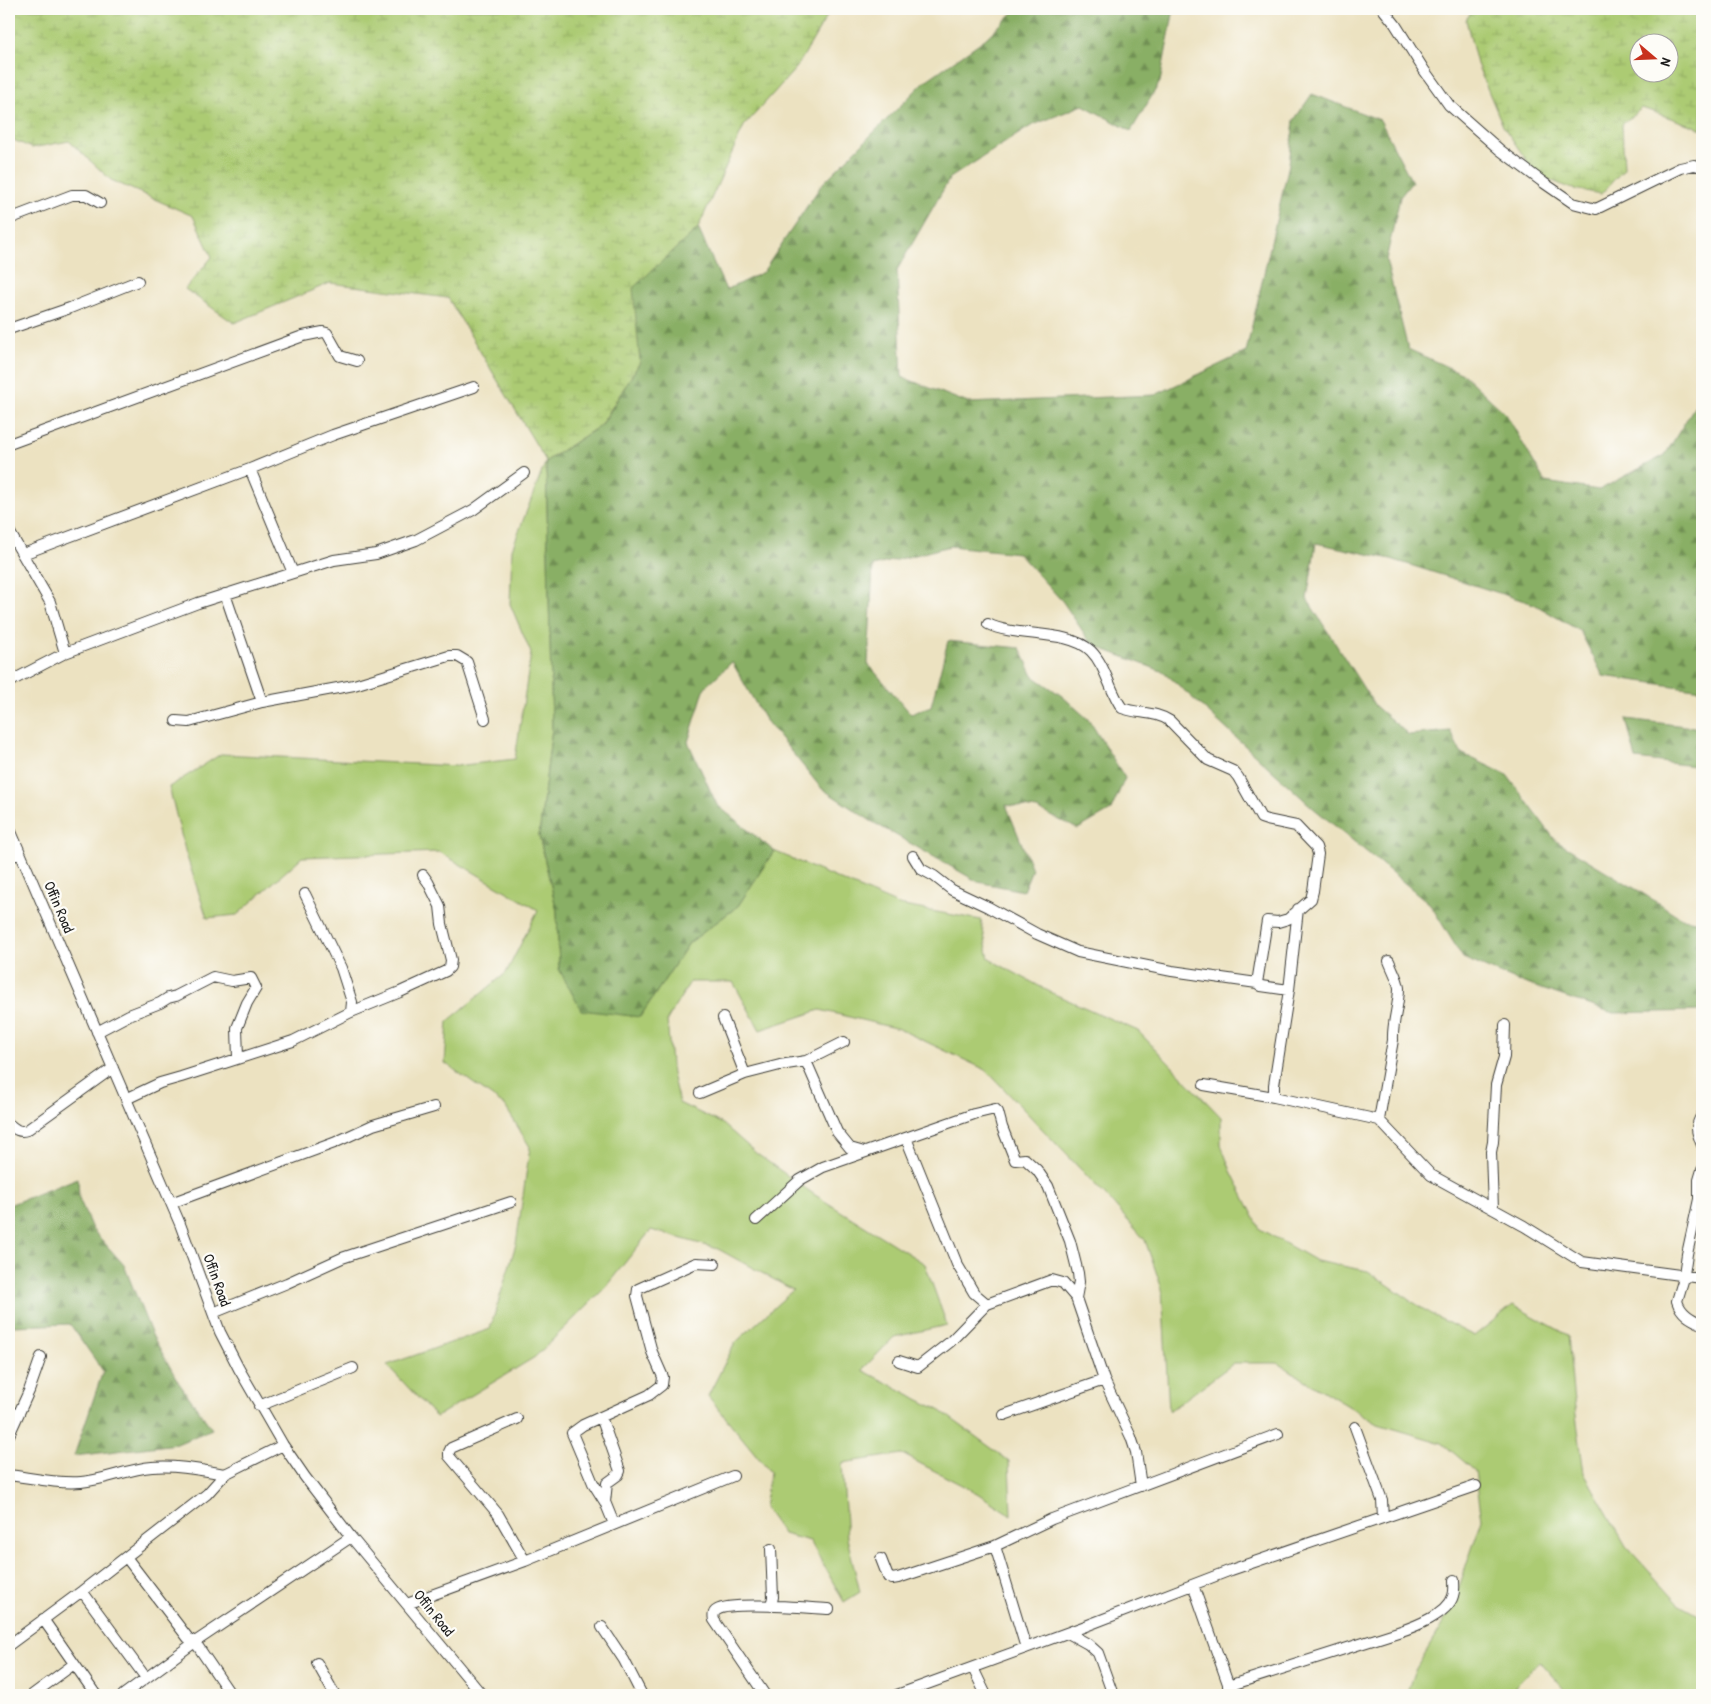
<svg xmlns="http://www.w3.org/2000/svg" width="1711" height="1704" viewBox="0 0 1711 1704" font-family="'Patrick Hand',sans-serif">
<defs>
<pattern id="forest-firs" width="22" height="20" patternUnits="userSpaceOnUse" patternTransform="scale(1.25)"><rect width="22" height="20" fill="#89af65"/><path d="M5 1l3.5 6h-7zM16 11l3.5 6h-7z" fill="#6f8e52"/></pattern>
<pattern id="wetland-marsh" width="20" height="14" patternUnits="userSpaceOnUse" patternTransform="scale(1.25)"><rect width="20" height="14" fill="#accb73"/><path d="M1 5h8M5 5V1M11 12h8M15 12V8" fill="none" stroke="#93ae63"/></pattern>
</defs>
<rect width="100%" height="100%" fill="#fdfcf7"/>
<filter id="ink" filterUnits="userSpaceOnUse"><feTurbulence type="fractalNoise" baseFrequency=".02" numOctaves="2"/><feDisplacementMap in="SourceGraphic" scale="10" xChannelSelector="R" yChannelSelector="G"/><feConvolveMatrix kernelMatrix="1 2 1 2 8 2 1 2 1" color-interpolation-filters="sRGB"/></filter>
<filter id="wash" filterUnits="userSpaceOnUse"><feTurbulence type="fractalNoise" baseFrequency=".0096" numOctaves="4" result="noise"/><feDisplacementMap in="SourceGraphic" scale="20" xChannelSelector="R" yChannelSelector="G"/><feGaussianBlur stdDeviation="1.12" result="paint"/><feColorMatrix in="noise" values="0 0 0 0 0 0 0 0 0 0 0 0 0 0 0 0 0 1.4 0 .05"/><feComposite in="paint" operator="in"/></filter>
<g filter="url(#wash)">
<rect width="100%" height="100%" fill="#ece2c1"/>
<path fill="#accb73" stroke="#647448" d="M 546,461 L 552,728 L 539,836 L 557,911 L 559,969 L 640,1017 L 689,943 L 738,906 L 774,851 L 898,905 L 981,920 L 989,959 L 1052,993 L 1138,1031 L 1221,1117 L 1221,1145 L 1231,1171 L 1260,1229 L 1316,1261 L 1368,1271 L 1429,1313 L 1474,1336 L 1513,1305 L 1568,1335 L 1573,1393 L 1584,1473 L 1626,1546 L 1679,1604 L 1702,1617 L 1702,1695 L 1569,1695 L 1539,1661 L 1508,1695 L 1406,1695 L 1414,1672 L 1452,1608 L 1482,1519 L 1475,1471 L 1442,1443 L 1378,1424 L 1277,1363 L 1234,1363 L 1169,1411 L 1162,1289 L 1145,1240 L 1106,1196 L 986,1070 L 899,1029 L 820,1010 L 760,1030 L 733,982 L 690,982 L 667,1020 L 672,1074 L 679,1103 L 723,1124 L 757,1154 L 815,1195 L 925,1264 L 947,1325 L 894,1337 L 862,1370 L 941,1411 L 1009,1461 L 1011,1515 L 977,1493 L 902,1454 L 842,1463 L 847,1538 L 860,1592 L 844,1602 L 810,1541 L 783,1534 L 764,1507 L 770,1472 L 708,1396 L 735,1343 L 793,1290 L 718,1249 L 651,1230 L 604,1289 L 535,1357 L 436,1417 L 387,1365 L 490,1329 L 516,1244 L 530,1147 L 505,1106 L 445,1063 L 448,1021 L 506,973 L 538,910 L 439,852 L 302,857 L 237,915 L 207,918 L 186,854 L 169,787 L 221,754 L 456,766 L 515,759 L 531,653 L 510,604 L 512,549 Z"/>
<path fill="url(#forest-firs)" stroke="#526640" d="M 1017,9 L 1174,9 L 1160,82 L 1131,131 L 1083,105 L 1031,126 L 950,178 L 897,270 L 902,377 L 968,403 L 1155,395 L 1246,352 L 1289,164 L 1294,120 L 1312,94 L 1380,120 L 1412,182 L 1400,197 L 1386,260 L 1408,349 L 1463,374 L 1506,414 L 1545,482 L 1599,490 L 1665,455 L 1702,394 L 1702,566 L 1701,571 L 1702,573 L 1702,690 L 1603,676 L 1580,631 L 1534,604 L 1391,559 L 1316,543 L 1307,599 L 1375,706 L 1409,735 L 1450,731 L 1461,753 L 1507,775 L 1556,841 L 1639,891 L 1683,919 L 1702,922 L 1702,1011 L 1613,1013 L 1518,981 L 1463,958 L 1430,904 L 1312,807 L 1164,672 L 1092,645 L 1063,602 L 1018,553 L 950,546 L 873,566 L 868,664 L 911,714 L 931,706 L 948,641 L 1020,648 L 1033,676 L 1062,696 L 1089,720 L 1125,778 L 1111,810 L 1078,829 L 1037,809 L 1006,805 L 1032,869 L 1023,891 L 978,882 L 871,821 L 821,788 L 764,718 L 732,662 L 705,687 L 688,742 L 717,805 L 774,851 L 738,906 L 689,943 L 640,1017 L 581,1010 L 559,969 L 557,911 L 539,836 L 552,728 L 546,461 L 602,425 L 640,362 L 632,288 L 698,228 L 726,290 L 763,272 L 822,184 L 924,82 L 985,39 Z
M 1626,719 L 1702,728 L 1702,767 L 1636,759 Z
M 78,1178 L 79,1198 L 92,1229 L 124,1265 L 151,1333 L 179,1383 L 212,1429 L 177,1444 L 74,1456 L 103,1371 L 70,1324 L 13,1326 L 9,1325 L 9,1205 Z"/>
<path fill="url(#wetland-marsh)" stroke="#647448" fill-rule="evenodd" d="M 9,9 L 831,9 L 797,67 L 744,126 L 698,228 L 633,288 L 640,362 L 601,425 L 546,461 L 448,298 L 330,283 L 234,323 L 185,289 L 212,257 L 193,216 L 111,180 L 69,141 L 32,148 L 9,138 Z
M 1473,9 L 1702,9 L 1702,129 L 1642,108 L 1622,124 L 1624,169 L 1601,194 L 1569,188 L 1536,174 L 1503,126 L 1477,64 L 1466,20 ZM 1638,42 L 1668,42 L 1668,72 L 1638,72 Z"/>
</g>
<g filter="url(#ink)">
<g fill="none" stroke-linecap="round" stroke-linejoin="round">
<defs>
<path id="minor" d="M 1383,9 L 1395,24 L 1424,70 L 1449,105 L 1500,150 L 1544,183 L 1573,203 L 1596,209 L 1680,168 L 1694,165 L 1702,167
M 9,219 L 72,195 L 86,195 L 100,203
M 9,329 L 70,308 L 138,281
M 9,444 L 303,336 L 323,332 L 327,333 L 340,356 L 357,361
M 250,469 L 293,573
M 9,531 L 50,602 L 65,653
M 23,554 L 250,469 L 333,435 L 474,387
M 225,594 L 262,702
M 988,624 C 1015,638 1069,629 1091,651 C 1106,666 1109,690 1122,708 C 1137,714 1156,711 1170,721 L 1208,760 L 1233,771 L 1238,777 L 1261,818 L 1267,820 L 1296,826 L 1316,847 L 1318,854 L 1313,891 L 1311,899 L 1288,919 L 1278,922 L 1267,921 L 1257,983 L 1261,986 L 1289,990
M 9,682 L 65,653 L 198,603 L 334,560 L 376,554 L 416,540 L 473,510 L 524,473
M 176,721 L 189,722 L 262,702 L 354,685 L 449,656 L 457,656 L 467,662 L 485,719
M 9,827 L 180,1224 L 220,1332 L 239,1369 L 283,1445 L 305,1477 L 351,1537 L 482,1695
M 913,856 L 921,869 L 934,876 L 952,890 L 988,907 L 1037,934 L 1078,952 L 1172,971 L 1257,983
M 9,859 L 19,852
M 305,894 L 341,968 L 352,1002 L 351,1012
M 723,1018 L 745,1074
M 97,1032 L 129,1015 L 160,1003 L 168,998 L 176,996 L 213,977 L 232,981 L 251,978 L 256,988 L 247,1003 L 237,1028 L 238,1058
M 806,1061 L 837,1132 L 850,1148 L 864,1152
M 1204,1085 L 1274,1097 L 1379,1120 L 1431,1175 L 1524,1226 L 1582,1262 L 1702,1278
M 700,1093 L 745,1074 L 780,1065 L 806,1061 L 844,1042
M 1274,1097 L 1274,1085 L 1289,990 L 1298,909
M 126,1099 L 160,1083 L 181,1077 L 293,1041 L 351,1012 L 400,992 L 446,971 L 450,967 L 451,960 L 442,924 L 440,906 L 428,882 L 423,875
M 1702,1115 C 1694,1127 1697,1133 1702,1145
M 1379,1120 L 1393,1040 C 1392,1022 1399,1006 1399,988 C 1398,979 1392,969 1389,961
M 9,1124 C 15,1129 19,1133 27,1130 L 113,1068
M 906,1138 L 957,1264 L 974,1293 L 987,1304
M 1702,1170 L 1699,1180 L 1699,1199 L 1687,1254 L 1683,1281 L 1677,1301 C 1681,1314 1691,1319 1702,1324
M 171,1203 L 334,1143 L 373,1125 L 434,1107
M 1493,1209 L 1491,1152 L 1493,1142 L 1496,1085 L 1504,1057 L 1505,1025
M 756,1220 L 800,1180 L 823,1167 L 974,1114 L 995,1109 L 998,1112 L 1002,1127 L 1015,1160 L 1025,1159 L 1037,1170 L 1048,1186 L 1070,1241 L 1078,1273 L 1079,1282 L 1076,1298 L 1104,1380 L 1131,1437 L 1136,1452 L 1141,1486
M 213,1313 L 287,1283 L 342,1258 L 511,1202
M 899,1361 L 918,1367 L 950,1342 L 987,1304 L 1052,1280 L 1063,1283 L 1076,1298
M 259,1406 L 353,1368
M 1004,1415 L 1104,1380
M 601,1417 L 620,1471 L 618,1475 L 607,1483 L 605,1502
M 517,1419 L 451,1448 L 449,1452 L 449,1456 L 498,1514 L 525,1561
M 1355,1427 L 1382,1500 L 1383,1518
M 9,1435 L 29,1391 L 41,1357
M 9,1475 C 32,1478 58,1484 81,1482 C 105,1480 128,1469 152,1467 C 177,1465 201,1470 225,1474
M 614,1524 L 605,1502 L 593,1483 L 572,1433 L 583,1425 L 649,1395 L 662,1385 L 663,1377 L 652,1352 L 637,1296 L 638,1289 L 696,1263 L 715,1264
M 995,1546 L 1026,1648
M 771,1549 L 773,1597 L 771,1606
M 126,1557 L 188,1638 L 195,1642 L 231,1695
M 881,1559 L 888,1577 L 892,1579 L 898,1578 L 995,1546 L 1052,1519 L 1278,1434
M 1193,1585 L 1232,1695
M 82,1591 L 146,1678
M 407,1604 L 525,1561 L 733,1476
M 43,1619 L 96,1695
M 602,1627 L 624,1660 L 642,1695
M 1068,1633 L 1088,1644 L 1098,1653 L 1113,1695
M 9,1645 L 82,1591 L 207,1494 L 225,1474 L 283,1445
M 317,1663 L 335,1695
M 973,1668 L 986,1695
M 1228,1686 L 1398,1632 C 1414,1627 1448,1614 1453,1596 C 1455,1591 1454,1586 1454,1580
M 32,1695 L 74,1664
M 123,1695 L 195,1642 L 351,1537
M 765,1695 L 714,1620 C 713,1616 713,1612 717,1610 C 731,1601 809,1608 829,1609
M 897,1695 L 1083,1627 L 1231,1570 L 1476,1486"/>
</defs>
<use href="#minor" stroke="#3b3a35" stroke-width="12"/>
<use href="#minor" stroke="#fff" stroke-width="10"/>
</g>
</g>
<g text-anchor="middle" stroke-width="4.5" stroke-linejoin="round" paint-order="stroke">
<g font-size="15" fill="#1c1c1c" stroke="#fdfcf7">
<text transform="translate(59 907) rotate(67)" y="5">Offin Road</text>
<text transform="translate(217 1280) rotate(70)" y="5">Offin Road</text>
<text transform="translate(434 1613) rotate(51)" y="5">Offin Road</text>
</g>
</g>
<rect width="1711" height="1704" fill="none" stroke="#fdfcf7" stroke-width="30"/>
<g transform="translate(1654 58) rotate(109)"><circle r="24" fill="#fdfcf7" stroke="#a3a29f"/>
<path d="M0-4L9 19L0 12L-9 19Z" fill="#c8321e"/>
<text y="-8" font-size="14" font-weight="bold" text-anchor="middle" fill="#1c1c1c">N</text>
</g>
</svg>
